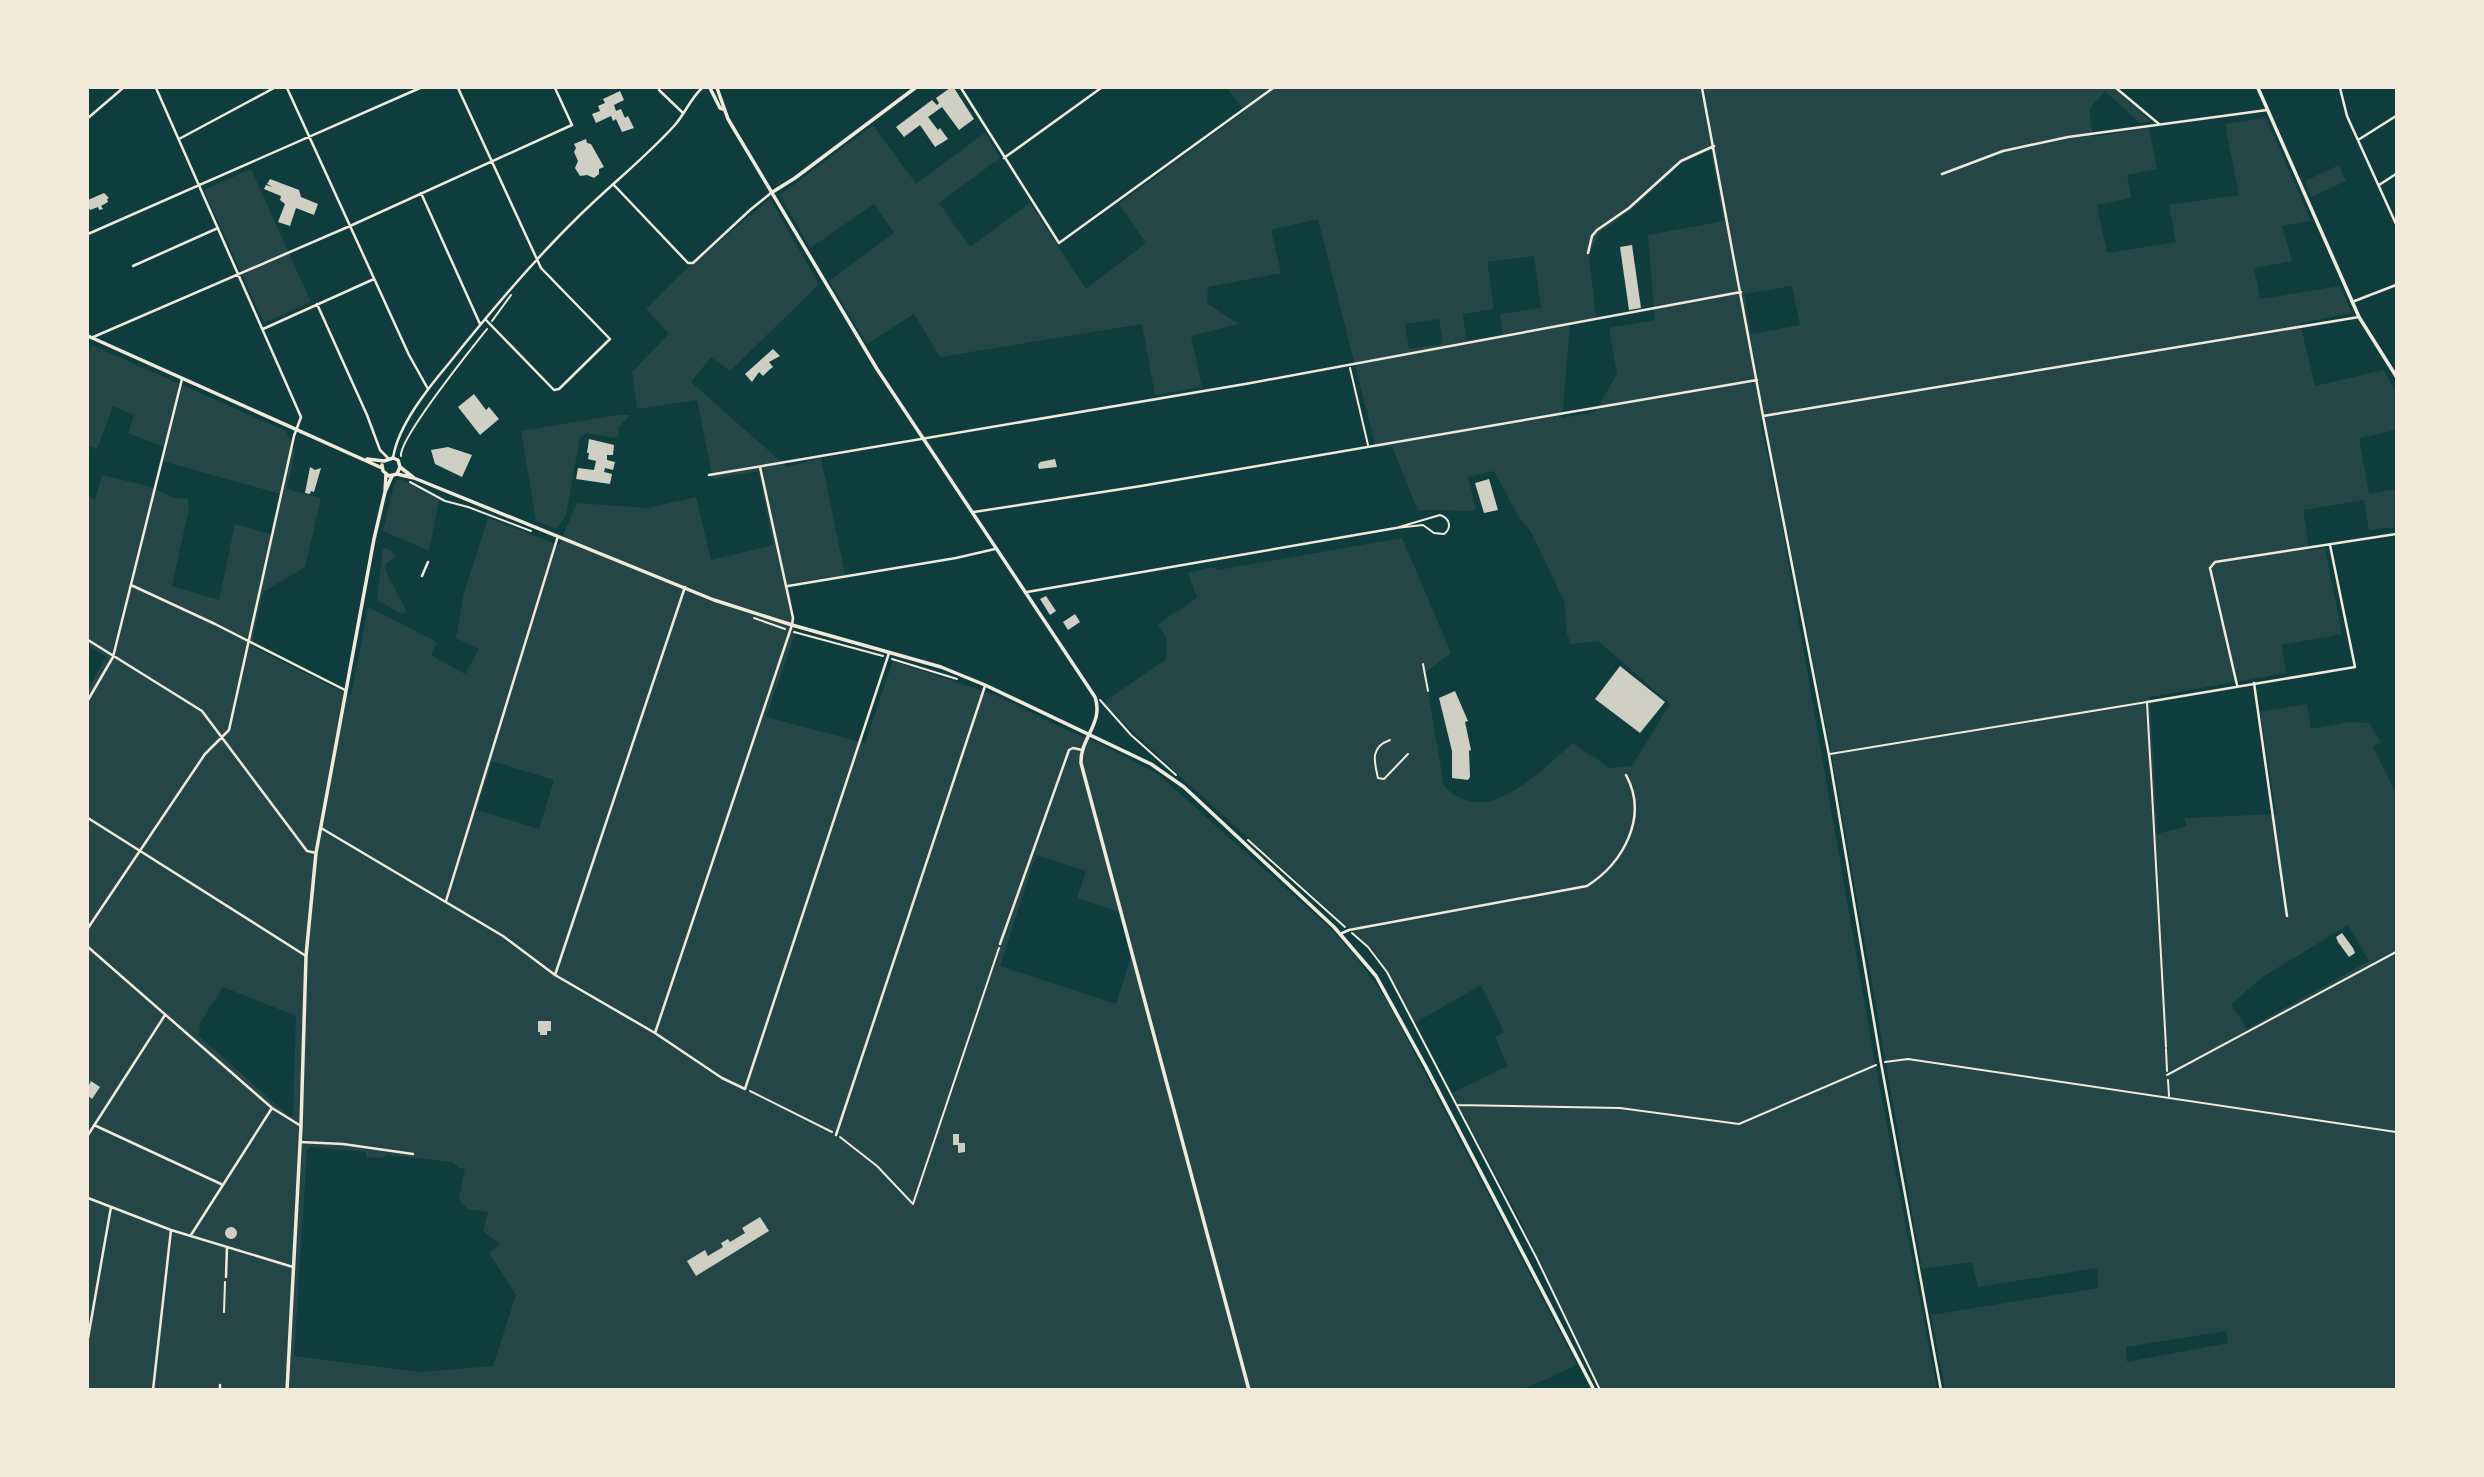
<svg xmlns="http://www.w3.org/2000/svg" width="2484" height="1477" viewBox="0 0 2484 1477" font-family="Lato,sans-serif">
<rect width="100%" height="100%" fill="#0f3d3e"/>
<path fill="#244646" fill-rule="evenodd" d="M 1227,88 L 2113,88 L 2151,121 L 2140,123 L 2105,91 L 2089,109 L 2093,137 L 2149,128 L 2157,169 L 2127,175 L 2131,198 L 2097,205 L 2107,253 L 2176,242 L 2169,205 L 2239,195 L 2225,124 L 2266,118 L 2311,221 L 2282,226 L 2292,261 L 2254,268 L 2260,299 L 2340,286 L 2352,313 L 2300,323 L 2315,386 L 2384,370 L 2396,392 L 2396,430 L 2359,438 L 2369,494 L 2396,489 L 2396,527 L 2369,530 L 2364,500 L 2303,510 L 2309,550 L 2325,548 L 2342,634 L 2282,645 L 2286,673 L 2150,697 L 2157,834 L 2187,826 L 2184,818 L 2276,814 L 2260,712 L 2307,704 L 2311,729 L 2349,722 L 2369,723 L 2381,742 L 2373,747 L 2396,793 L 2396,1389 L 1945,1389 L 1931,1315 L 2098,1288 L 2097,1268 L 1978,1287 L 1972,1262 L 1922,1269 L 1832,757 L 1765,420 L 1760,421 L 1780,514 L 1874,1057 L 1937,1389 L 1601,1389 L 1518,1216 L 1452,1093 L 1508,1066 L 1495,1037 L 1504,1032 L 1481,985 L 1415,1023 L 1385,966 L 1371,948 L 1186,782 L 1103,703 L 1166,659 L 1167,639 L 1158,624 L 1197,598 L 1188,573 L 1212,567 L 1218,570 L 1402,538 L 1451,653 L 1425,673 L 1444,786 C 1487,831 1539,771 1573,743 L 1610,768 L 1632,766 L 1670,704 L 1598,641 L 1571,644 L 1567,634 L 1564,601 L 1531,532 L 1519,517 L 1494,471 L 1468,477 L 1476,510 C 1456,513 1438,508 1418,511 L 1392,446 L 1376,448 L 1318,219 L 1271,230 L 1281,273 L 1208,287 L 1207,303 L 1238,324 L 1191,336 L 1202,387 L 1155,395 L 1142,324 L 940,357 L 914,314 L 867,344 L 829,281 L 894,233 L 874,204 L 810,248 L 780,195 L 873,125 L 916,184 L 985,133 L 1000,158 L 939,203 L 970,247 L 1030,203 L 1086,289 L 1146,243 L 1119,204 L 1245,111 ZM 1711,150 L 1724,221 L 1648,235 L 1655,320 L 1609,328 L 1617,374 L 1595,412 L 1562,418 L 1570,323 L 1596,318 L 1589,256 L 1599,233 L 1631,210 L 1682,163 ZM 1534,256 L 1541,308 L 1500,314 L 1503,335 L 1466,340 L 1463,314 L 1494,309 L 1487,262 ZM 1792,286 L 1800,325 L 1751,334 L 1744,294 ZM 1439,319 L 1443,344 L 1409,349 L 1405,324 ZM 2348,925 L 2369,961 L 2247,1029 L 2231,1004 L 2264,976 ZM 2226,1331 L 2228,1343 L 2127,1362 L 2126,1347 Z
M 2339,165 L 2346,181 L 2311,197 L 2305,181 Z
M 251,169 L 311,302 L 264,323 L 204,190 Z
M 770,199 L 819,284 L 730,371 L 711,357 L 691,382 L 787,467 L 821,458 L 845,575 L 789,584 L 795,634 L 766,717 L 865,743 L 893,661 L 995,695 L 1064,729 L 1103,745 L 1158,774 L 1330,928 L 1356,957 L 1386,999 L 1577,1365 L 1522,1390 L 88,1389 L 88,689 L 106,657 L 88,645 L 88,497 L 95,499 L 102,475 L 148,486 L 174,498 L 188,499 L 189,508 L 172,586 L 219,600 L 235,524 L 273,535 L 281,494 L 162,461 L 165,447 L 128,433 L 134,415 L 113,406 L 97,449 L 88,445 L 88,356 L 92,345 L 286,431 L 295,452 L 287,489 L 321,498 L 305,567 L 263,592 L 251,646 L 351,696 L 368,607 L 437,642 L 431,655 L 465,674 L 479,649 L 456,638 L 464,593 L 488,518 L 559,545 L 577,503 L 648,508 L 696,497 L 711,560 L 773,545 L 759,471 L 713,479 L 697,400 L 637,409 L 632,372 L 669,334 L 646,309 L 684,271 ZM 492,761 L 554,780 L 539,829 L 477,810 ZM 1036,855 L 1086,871 L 1077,898 L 1119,912 L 1131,957 L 1116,1004 L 1000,966 ZM 223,987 L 296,1016 L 293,1117 L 288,1115 L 199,1036 L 200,1023 ZM 310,1147 L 366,1152 L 366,1157 L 380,1158 L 389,1155 L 452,1162 L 459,1168 L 465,1169 L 459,1199 L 467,1209 L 488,1212 L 483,1231 L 500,1244 L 489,1253 L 516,1295 L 493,1366 L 420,1372 L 294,1356 L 307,1150 Z
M 617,415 L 630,415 L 618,428 L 618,436 L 614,438 L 586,433 L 580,437 L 566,515 L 557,529 L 536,521 L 521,431 Z
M 397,480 L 402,480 L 439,500 L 429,551 L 383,531 L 394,484 Z
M 383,548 L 391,550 L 395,556 L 386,564 L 385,570 L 407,612 L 402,614 L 377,600 Z"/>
<path fill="#cfcfc3" d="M 950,88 L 954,88 L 974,119 L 959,130 L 942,107 L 928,117 L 938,130 L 940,128 L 948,139 L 935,147 L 920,125 L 904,137 L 896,127 L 932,100 L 937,105 L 939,103 L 936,98 Z
M 620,91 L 624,100 L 614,105 L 616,111 L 621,109 L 625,118 L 628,116 L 634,128 L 622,132 L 616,119 L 613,121 L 611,116 L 596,123 L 592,114 L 600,111 L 598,106 L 605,103 L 603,99 Z
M 586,139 L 587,143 L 591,144 L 604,167 L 599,169 L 599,174 L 594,178 L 587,175 L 580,176 L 575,168 L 578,161 L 574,152 L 576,148 L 574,144 Z
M 270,179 L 299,190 L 301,197 L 318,204 L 314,215 L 296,208 L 290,226 L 278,222 L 285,204 L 280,200 L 281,196 L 264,189 L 266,185 L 273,187 L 267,184 Z
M 104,193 L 109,198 L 107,199 L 108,202 L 101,206 L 103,209 L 99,210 L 98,207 L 90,210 L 88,207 L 88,200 Z
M 1632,245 L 1641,308 L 1629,310 L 1620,247 Z
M 773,349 L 780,356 L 769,362 L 773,367 L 769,370 L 763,376 L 759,372 L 752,382 L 745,374 Z
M 474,394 L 486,410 L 489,407 L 499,419 L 480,435 L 458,407 Z
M 589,439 L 614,445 L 613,455 L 607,455 L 607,460 L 615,462 L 613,470 L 605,468 L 604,472 L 612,474 L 610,484 L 576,479 L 578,468 L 594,470 L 596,461 L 588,459 L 589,453 L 587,453 Z
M 448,447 L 472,455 L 462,477 L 435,464 L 431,450 Z
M 1055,459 L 1057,467 L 1039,469 L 1038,465 L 1040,462 Z
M 310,467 L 315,470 L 321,468 L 314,492 L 311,491 L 310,494 L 305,493 Z
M 1489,479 L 1498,510 L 1484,513 L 1475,483 Z
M 1046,596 L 1056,611 L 1050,615 L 1040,599 Z
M 1075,614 L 1080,622 L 1068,630 L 1063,622 Z
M 1620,666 L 1665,702 L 1640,733 L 1595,699 Z
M 1455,691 L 1468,721 L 1465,722 L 1471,750 L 1469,751 L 1470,777 L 1468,780 L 1452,778 L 1452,751 L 1439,698 Z
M 2342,933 L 2353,948 L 2355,953 L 2349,957 L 2338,942 L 2336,937 Z
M 538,1021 L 551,1021 L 551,1031 L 547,1031 L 547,1035 L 540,1035 L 540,1032 L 538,1032 Z
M 91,1081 L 100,1087 L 92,1099 L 88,1096 L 88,1087 Z
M 953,1134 L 959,1134 L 959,1143 L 965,1143 L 965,1152 L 958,1153 L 958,1145 L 953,1145 Z
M 760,1217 L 769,1231 L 696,1276 L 687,1261 L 705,1250 L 708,1256 L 723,1247 L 721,1243 L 728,1239 L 730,1242 L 745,1233 L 742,1228 Z
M225 1233a6 6 0 1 1 12 0a6 6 0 1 1-12 0Z"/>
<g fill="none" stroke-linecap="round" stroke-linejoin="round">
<path stroke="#f1e9da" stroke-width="2" d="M 492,321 L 511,295
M 1350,368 L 1368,445
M 401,456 C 399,438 472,348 487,329
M 410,482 L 445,501 L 468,507 L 531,531
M 754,618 L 785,629
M 794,632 L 883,656
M 892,659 L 957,679
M 1423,664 L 1428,691
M 1100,700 L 1131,735 L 1176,775
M 1390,740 C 1370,747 1374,761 1378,778 L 1384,779 L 1408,754
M 1248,840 L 1345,927
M 1352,933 L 1368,947 L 1387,972 L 1536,1257 L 1600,1390
M 2166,1049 L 2167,1071
M 1885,1062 L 1908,1059 L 2396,1132
M 2168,1080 L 2169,1096
M 750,1091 L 832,1132
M 1457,1105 L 1620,1108 L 1739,1124 L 1876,1065
M 840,1137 L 877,1166 L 913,1204 L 999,948
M 224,1312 L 225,1282"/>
<path stroke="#f1e9da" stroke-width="2" d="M 1440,515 C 1450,518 1452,528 1444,534 L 1434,533 L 1423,525 L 1396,528 Z
M 1830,754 L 2147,702 L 2166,1047
M 2167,1075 L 2396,952"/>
<path stroke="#f1e9da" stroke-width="2.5" d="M 287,88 L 409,355 L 428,389
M 458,88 L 541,268 L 610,339 L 559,389 L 554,390 L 486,320
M 961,88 L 1059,243 L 1273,88
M 1702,88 L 1763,416 L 1829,755 L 1881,1063 L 1941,1390
M 2116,88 L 2159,124
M 2340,88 L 2347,116 L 2396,224
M 659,90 L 683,113
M 88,118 L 123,88
M 179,139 L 274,88
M 2358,140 L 2396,116
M 1004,158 L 1101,88
M 1942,174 L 2003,151 L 2068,137 L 2267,110
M 613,184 L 688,263 L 693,263 L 750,210 L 771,193
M 2379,185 L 2396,174
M 421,193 L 480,324
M 88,234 L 420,88
M 1588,253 L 1592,236 L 1597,230 L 1629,208 L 1681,161 L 1714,146
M 133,266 L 218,228
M 2352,302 L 2396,285
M 317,304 L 367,415 L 380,450 L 388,458
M 263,329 L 374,279
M 91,338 L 350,226 L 572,125 L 555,88
M 1763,416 L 2359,317
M 393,458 C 398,425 429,387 450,362 C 490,312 531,263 577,218 C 608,187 644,159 674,126 C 685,114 690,99 702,88
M 709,475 L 1251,383 L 1741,292
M 974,512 L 1141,486 L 1757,380
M 422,576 L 428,562
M 131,585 L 215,624 L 345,690
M 788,586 L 956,558 L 995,549
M 1027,592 L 1396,528
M 88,640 L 202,711 L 307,851 L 316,853
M 2254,683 L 2287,916
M 2237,685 L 2210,568 L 2215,562 L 2396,534
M 88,700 L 113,657 L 182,379
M 2147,702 L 2355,667 L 2330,545
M 88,818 L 306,956
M 321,828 L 503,936 L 555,975 L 655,1033 L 722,1078 L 745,1089 L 889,653
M 446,901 L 558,536
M 88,928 L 205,754 L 229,730 L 294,436 L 301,417 L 156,88
M 1340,934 L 1349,930 L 1587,886 C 1623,863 1649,817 1626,775
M 1000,944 L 1069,750 L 1073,748 L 1082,750
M 88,947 L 272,1108 L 301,1126
M 555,975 L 685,587
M 655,1033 L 792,625 L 793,618 L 786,586 L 760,467
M 94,1125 L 221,1184
M 88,1135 L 165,1015
M 836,1135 L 985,686
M 300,1142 L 343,1144 L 413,1154
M 88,1198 L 171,1230 L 293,1267
M 191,1235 L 272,1108
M 226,1277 L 227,1247
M 88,1338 L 111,1207
M 153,1390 L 171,1230
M 220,1390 L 220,1385"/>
<path stroke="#f1e9da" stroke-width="3.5" d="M 710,88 L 720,108 L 723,109
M 717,88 L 728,119 L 877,369 L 1095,697 C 1104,723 1080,738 1081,763 L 1249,1390
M 2258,88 L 2359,317 L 2396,376
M 771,193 L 795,178 L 915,88
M 385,492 L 386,474
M 287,1390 L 301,1126 L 306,956 L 316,853 L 374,539 L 385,492 L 392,476"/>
<path stroke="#f1e9da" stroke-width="3.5" d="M 88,336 L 382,468
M 367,459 L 384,461 L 393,458 L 398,460 L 400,467
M 382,465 L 383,471 L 389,476 L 397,474 L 400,467
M 400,467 L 414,478
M 397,474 L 414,478 L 714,600 L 792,625 L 941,667 L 985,685 L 1151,764 L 1184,787 L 1334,927 L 1376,976 L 1426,1067 L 1594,1390"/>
</g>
<rect width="2484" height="1477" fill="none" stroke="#f1e9da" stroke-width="178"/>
</svg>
